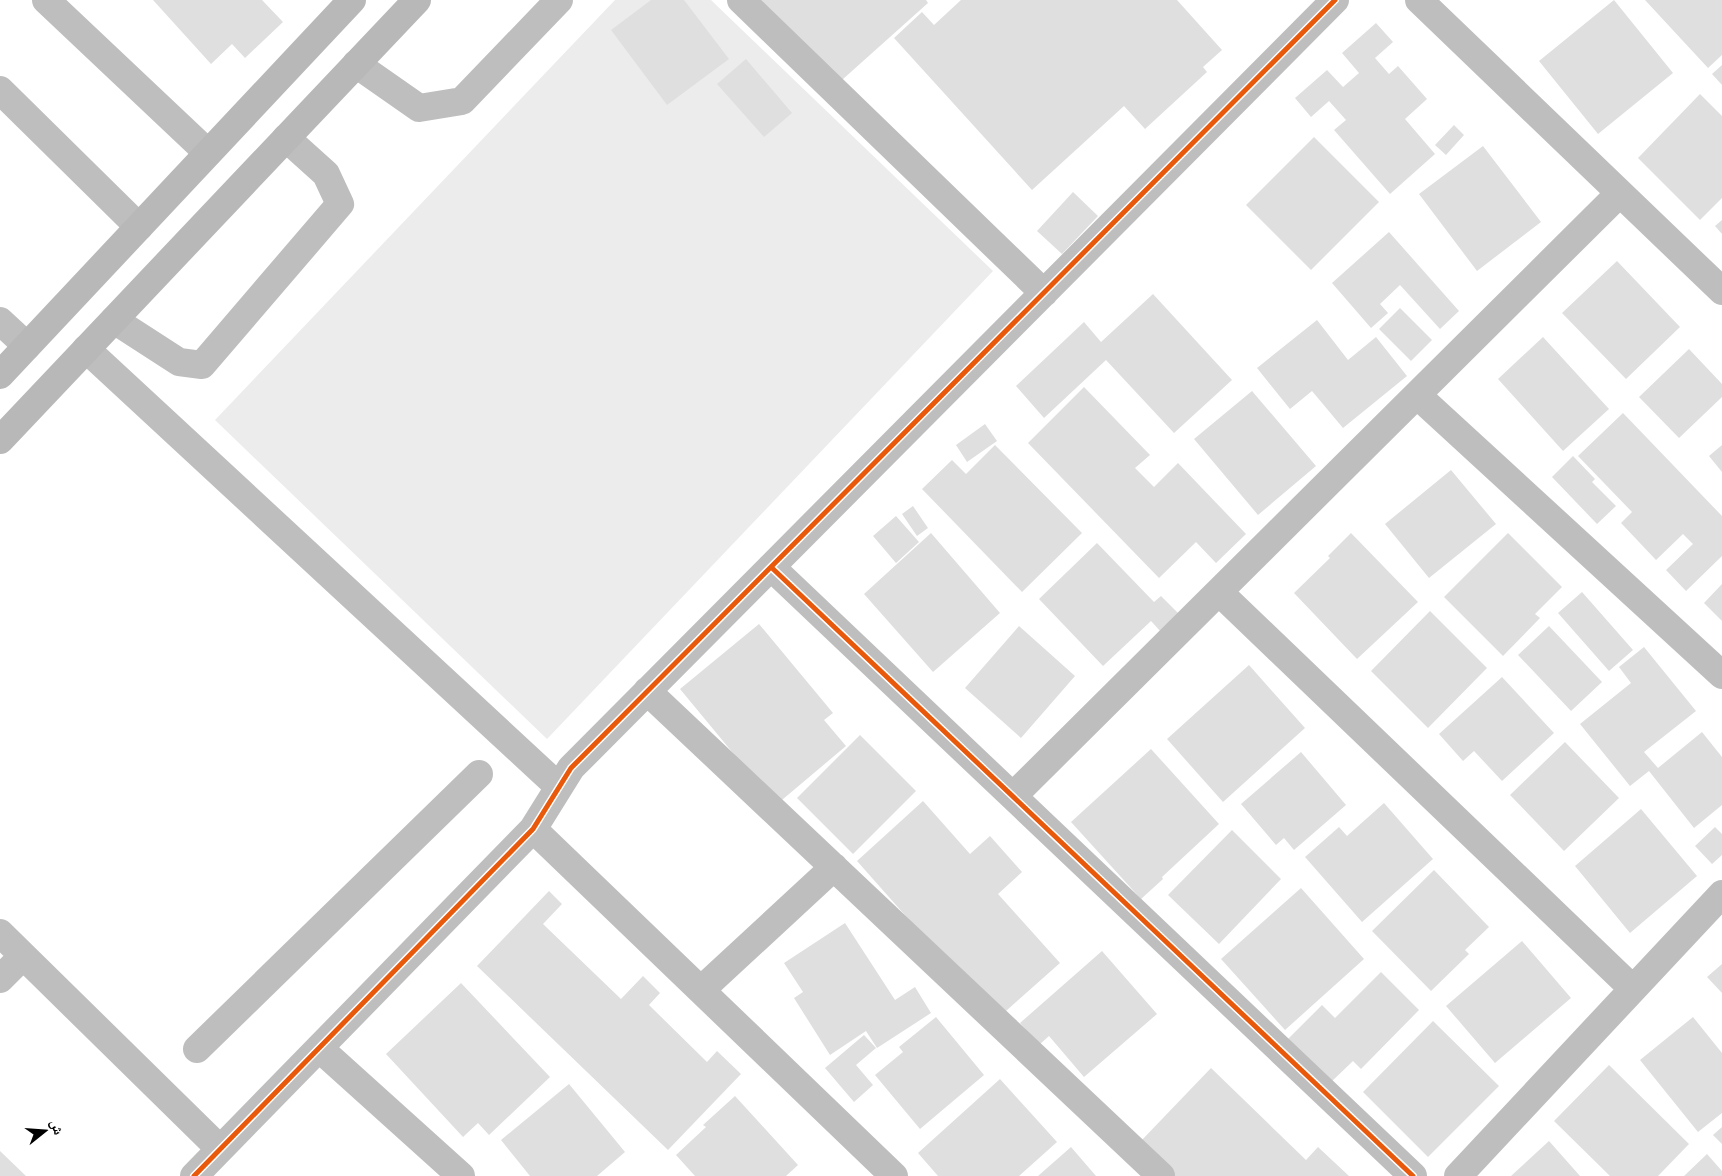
<svg xmlns="http://www.w3.org/2000/svg" width="1722" height="1176" viewBox="0 0 1722 1176" font-family="'Golos Text','Noto Naskh Arabic',sans-serif">
<rect width="100%" height="100%" fill="#fff"/>
<path fill="#ececec" d="M 615,0 L 711,0 L 993,271 L 547,739 L 215,420 Z"/>
<path fill="#dfdfdf" d="M 153,0 L 262,0 L 283,22 L 245,58 L 232,44 L 211,64 Z
M 651,0 L 684,0 L 729,59 L 667,105 L 611,30 Z
M 755,0 L 926,0 L 928,3 L 833,88 Z
M 961,0 L 1177,0 L 1222,50 L 1203,67 L 1207,72 L 1145,129 L 1124,106 L 1032,190 L 894,38 L 922,12 L 934,25 Z
M 1614,0 L 1673,73 L 1598,134 L 1539,61 Z
M 1645,0 L 1722,0 L 1722,55 L 1708,68 Z
M 1376,23 L 1393,42 L 1375,58 L 1389,74 L 1398,66 L 1427,99 L 1405,119 L 1435,154 L 1390,194 L 1334,130 L 1346,120 L 1329,101 L 1311,117 L 1295,98 L 1327,70 L 1343,87 L 1359,73 L 1342,53 Z
M 746,59 L 792,113 L 764,137 L 717,84 Z
M 1722,65 L 1722,85 L 1712,74 Z
M 1700,94 L 1722,116 L 1722,198 L 1700,220 L 1638,158 Z
M 1454,125 L 1464,135 L 1446,155 L 1435,145 Z
M 1314,137 L 1379,202 L 1311,270 L 1246,205 Z
M 1483,146 L 1541,222 L 1477,271 L 1419,194 Z
M 1073,192 L 1098,216 L 1062,254 L 1037,231 Z
M 1722,220 L 1722,234 L 1715,226 Z
M 1389,232 L 1459,311 L 1440,329 L 1400,285 L 1380,304 L 1388,313 L 1371,328 L 1332,283 Z
M 1617,261 L 1680,327 L 1626,379 L 1562,313 Z
M 1153,294 L 1232,380 L 1174,433 L 1106,360 L 1044,418 L 1016,386 L 1084,322 L 1101,342 Z
M 1400,308 L 1432,340 L 1411,361 L 1379,329 Z
M 1317,320 L 1348,360 L 1376,337 L 1407,376 L 1343,428 L 1312,391 L 1290,409 L 1257,368 Z
M 1543,337 L 1609,409 L 1563,451 L 1498,379 Z
M 1689,349 L 1722,384 L 1722,397 L 1679,438 L 1639,397 Z
M 1084,387 L 1150,455 L 1135,468 L 1154,487 L 1178,463 L 1246,534 L 1216,563 L 1196,542 L 1159,578 L 1028,443 Z
M 1252,391 L 1316,466 L 1258,515 L 1194,439 Z
M 1623,413 L 1722,516 L 1722,556 L 1686,591 L 1666,570 L 1693,544 L 1683,534 L 1656,560 L 1621,523 L 1632,512 L 1578,456 Z
M 985,424 L 997,441 L 967,462 L 956,445 Z
M 995,445 L 1082,533 L 1022,592 L 922,489 L 952,460 L 966,474 Z
M 1722,445 L 1722,472 L 1709,456 Z
M 1573,456 L 1595,479 L 1592,482 L 1616,506 L 1597,524 L 1552,477 Z
M 1451,470 L 1496,524 L 1429,578 L 1385,524 Z
M 913,506 L 928,528 L 917,536 L 902,514 Z
M 896,516 L 919,542 L 896,563 L 873,536 Z
M 931,533 L 1000,613 L 933,672 L 864,594 Z
M 1351,533 L 1418,602 L 1357,659 L 1294,593 L 1330,558 L 1328,556 Z
M 1508,533 L 1562,587 L 1535,614 L 1540,618 L 1503,656 L 1444,597 Z
M 1097,543 L 1154,602 L 1161,596 L 1179,614 L 1161,632 L 1151,621 L 1103,666 L 1039,599 Z
M 1722,584 L 1722,621 L 1704,603 Z
M 1582,592 L 1633,650 L 1609,671 L 1558,613 Z
M 1430,611 L 1487,668 L 1428,728 L 1371,671 Z
M 759,624 L 833,713 L 824,720 L 846,746 L 776,805 L 680,689 Z
M 1019,626 L 1075,676 L 1021,738 L 965,688 Z
M 1549,626 L 1602,682 L 1571,711 L 1518,655 Z
M 1644,647 L 1696,711 L 1644,752 L 1658,768 L 1702,732 L 1722,757 L 1722,805 L 1694,828 L 1649,771 L 1630,786 L 1580,724 L 1631,683 L 1619,667 Z
M 1249,665 L 1305,728 L 1223,802 L 1167,739 Z
M 1502,677 L 1554,733 L 1502,781 L 1474,751 L 1463,761 L 1439,734 Z
M 860,735 L 916,791 L 853,854 L 797,798 Z
M 1565,742 L 1619,798 L 1564,851 L 1510,795 Z
M 1151,749 L 1219,824 L 1162,877 L 1163,879 L 1141,899 L 1071,822 Z
M 1301,752 L 1346,805 L 1294,850 L 1284,838 L 1276,845 L 1241,804 Z
M 923,801 L 970,854 L 990,836 L 1022,872 L 998,894 L 1060,963 L 997,1019 L 857,861 Z
M 1384,803 L 1433,859 L 1362,922 L 1305,857 L 1339,827 L 1347,836 Z
M 1641,809 L 1697,876 L 1630,933 L 1575,866 Z
M 1715,827 L 1722,834 L 1722,855 L 1712,864 L 1695,846 Z
M 1232,830 L 1281,879 L 1219,944 L 1168,895 Z
M 1434,870 L 1489,927 L 1465,950 L 1469,954 L 1431,991 L 1372,931 Z
M 1301,888 L 1364,959 L 1285,1030 L 1221,959 Z
M 549,891 L 562,904 L 543,924 L 621,999 L 643,976 L 660,993 L 649,1005 L 707,1062 L 717,1051 L 741,1074 L 668,1150 L 477,966 Z
M 845,923 L 895,1000 L 915,987 L 931,1013 L 877,1048 L 866,1031 L 830,1055 L 794,998 L 803,992 L 784,963 Z
M 1522,941 L 1571,998 L 1495,1063 L 1446,1006 Z
M 1102,951 L 1157,1014 L 1084,1077 L 1049,1036 L 1039,1045 L 1020,1023 Z
M 1722,964 L 1722,993 L 1707,977 Z
M 1381,972 L 1419,1010 L 1361,1069 L 1353,1061 L 1329,1084 L 1286,1041 L 1322,1005 L 1335,1018 Z
M 461,983 L 550,1077 L 489,1135 L 478,1123 L 463,1137 L 386,1054 Z
M 936,1017 L 984,1075 L 920,1129 L 875,1075 L 903,1052 L 899,1047 Z
M 1693,1017 L 1722,1053 L 1722,1113 L 1698,1132 L 1640,1060 Z
M 1433,1021 L 1499,1086 L 1428,1157 L 1363,1092 Z
M 864,1035 L 876,1048 L 856,1065 L 873,1085 L 854,1102 L 825,1068 Z
M 1609,1065 L 1689,1144 L 1658,1176 L 1610,1176 L 1554,1121 Z
M 1211,1068 L 1306,1160 L 1318,1147 L 1349,1176 L 1174,1176 L 1140,1142 Z
M 1000,1079 L 1057,1142 L 1019,1176 L 938,1176 L 918,1153 Z
M 569,1084 L 625,1152 L 597,1176 L 530,1176 L 501,1140 Z
M 735,1096 L 798,1165 L 786,1176 L 695,1176 L 676,1155 L 706,1127 L 703,1125 Z
M 1722,1127 L 1722,1144 L 1713,1135 Z
M 1549,1141 L 1580,1176 L 1511,1176 Z
M 1071,1147 L 1096,1176 L 1038,1176 Z
M 0,1151 L 26,1176 L 0,1176 Z
M 1707,1154 L 1722,1171 L 1722,1176 L 1684,1176 Z"/>
<g fill="none" stroke-linecap="round" stroke-linejoin="round">
<path stroke="#bebebe" stroke-width="28" d="M 46,0 L 208,153
M 741,0 L 1044,293
M 1419,0 L 1722,291
M 356,64 L 419,108 L 462,101 L 559,0
M 0,90 L 139,227
M 114,320 L 179,362 L 202,365 L 340,204 L 326,174 L 286,138
M 0,321 L 27,346
M 86,349 L 559,787
M 1417,395 L 1722,675
M 771,567 L 1413,1176
M 1219,592 L 1633,989
M 647,691 L 1161,1176
M 1013,796 L 1620,193
M 533,829 L 894,1176
M 0,933 L 220,1149
M 0,979 L 23,956
M 701,990 L 834,867
M 319,1048 L 461,1176
M 197,1049 L 479,774
M 194,1176 L 533,829 L 571,768 L 1335,0
M 1458,1176 L 1722,894"/>
<path stroke="#b8b8b8" stroke-width="28" d="M 0,375 L 352,0
M 0,440 L 417,0"/>
<defs>
<path id="cycleway" d="M 771,567 L 1413,1176
M 194,1176 L 533,829 L 571,768 L 1335,0"/>
</defs>
<use href="#cycleway" stroke="#fff" stroke-width="8"/>
<use href="#cycleway" stroke="#e8590c" stroke-width="5"/>
</g>
<g transform="translate(45 1131) rotate(73)" stroke="#ffffff" stroke-width="4" paint-order="stroke">
<path d="M0-4L9 19L0 12L-9 19Z" fill="#000000"/>
<text y="-8" font-size="14" font-weight="bold" text-anchor="middle" fill="#000000">ش</text>
</g>
</svg>
